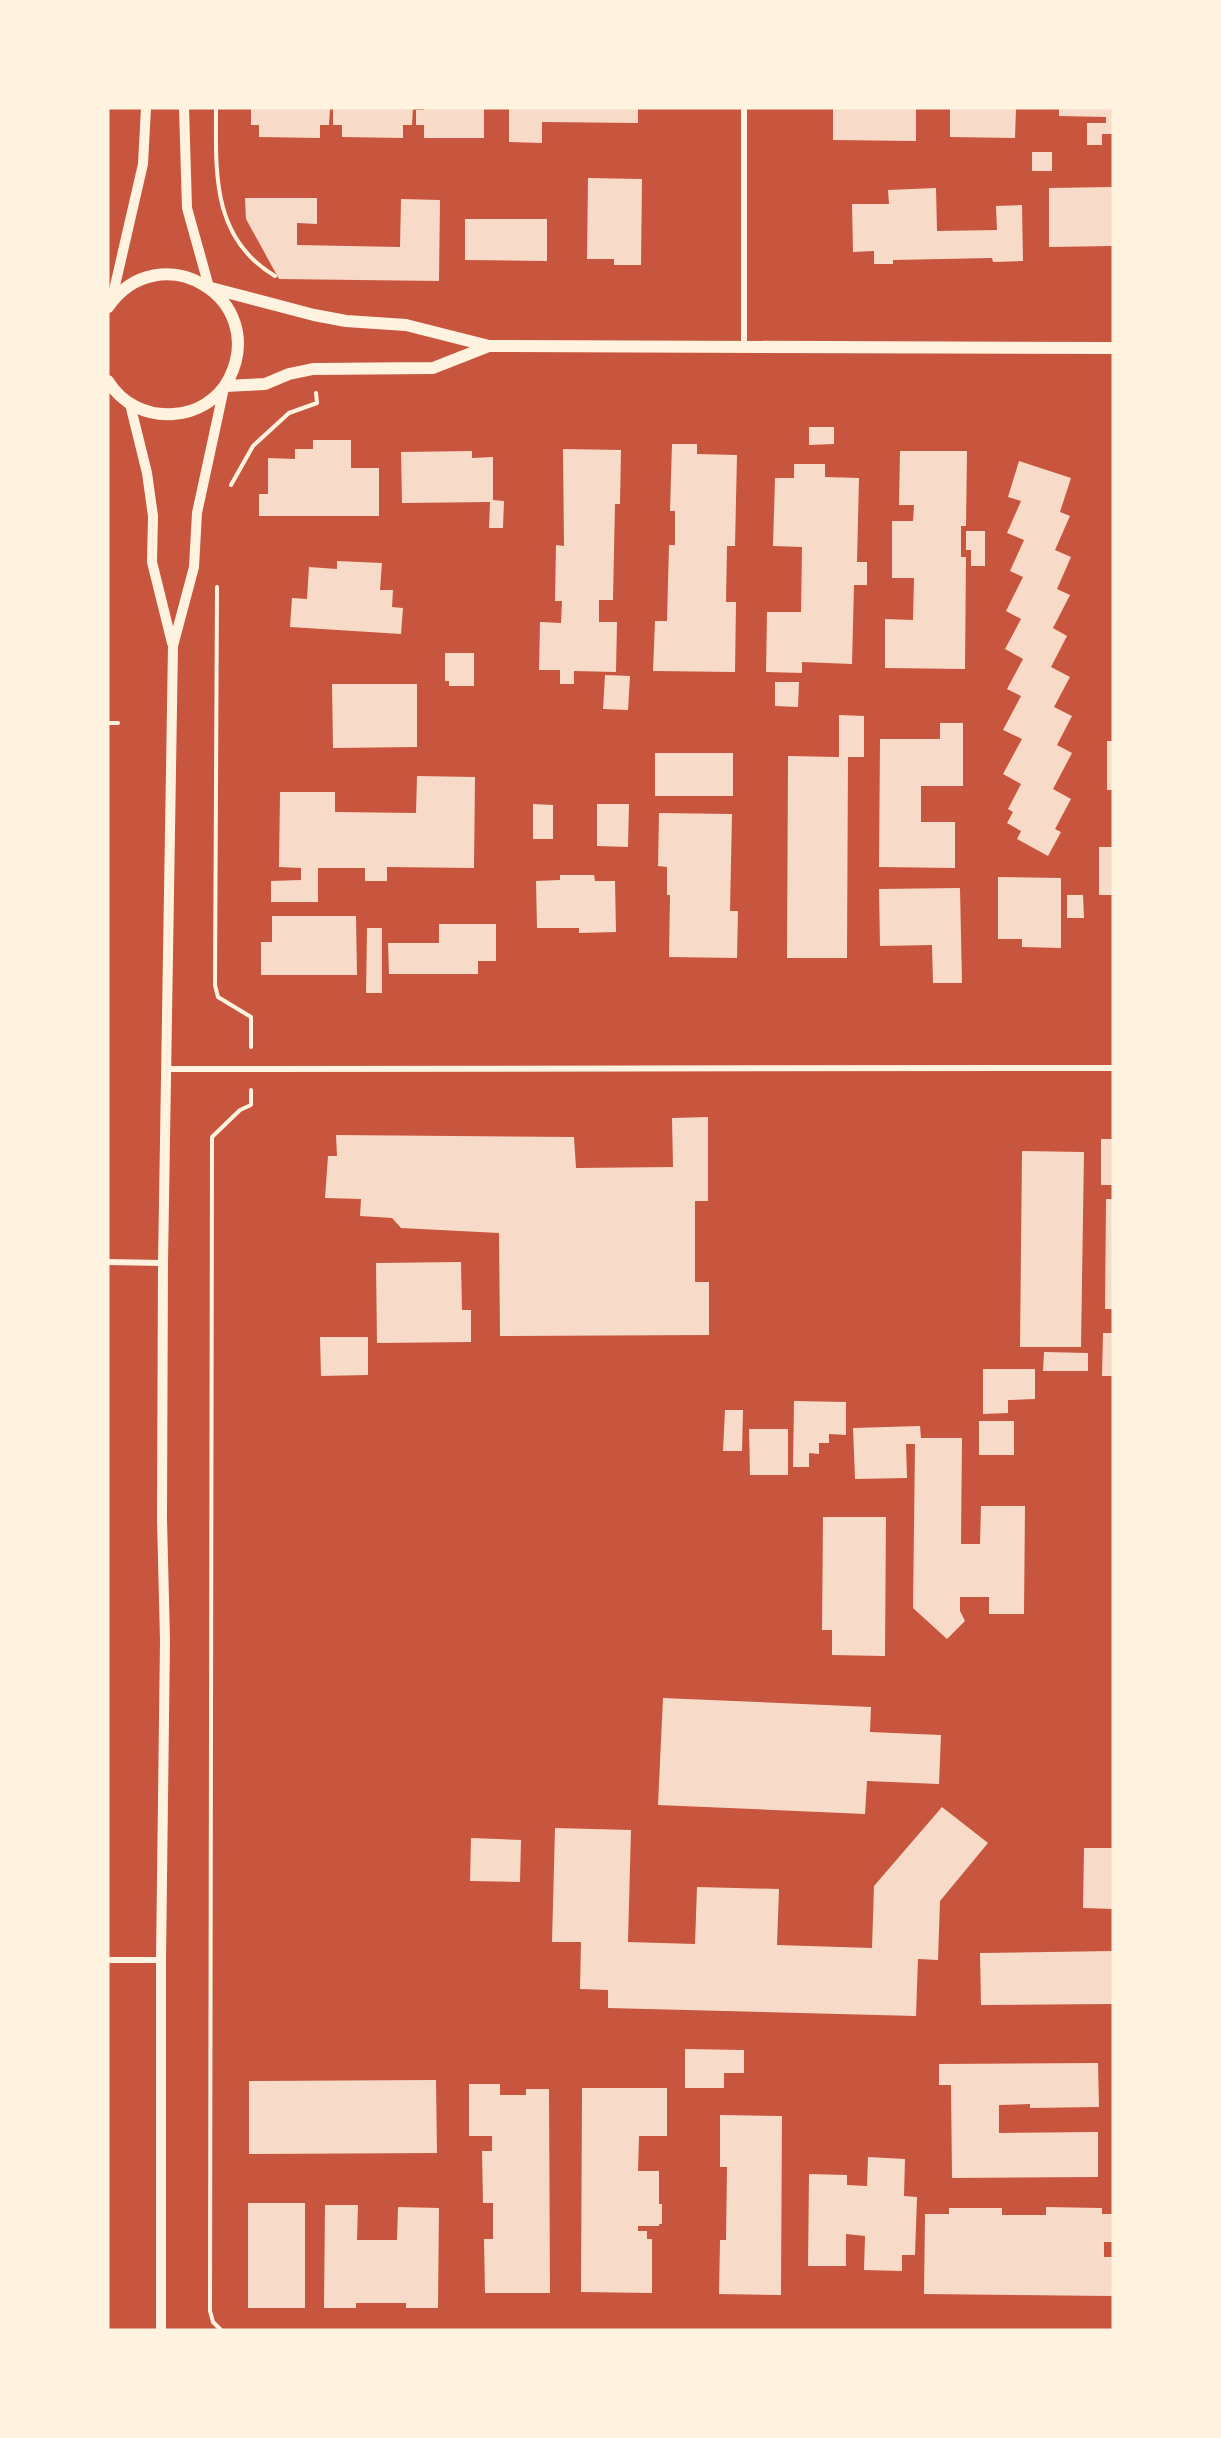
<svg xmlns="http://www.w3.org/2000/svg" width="1221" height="2438" viewBox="0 0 1221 2438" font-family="Ubuntu,sans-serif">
<rect width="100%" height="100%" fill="#c8553d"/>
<path fill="#f7dbc8" d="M 251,108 L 330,109 L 329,125 L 320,125 L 320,138 L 259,137 L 259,125 L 251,125 Z
M 413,108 L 412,125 L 403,125 L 403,138 L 342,137 L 342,125 L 333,125 L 333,109 Z
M 424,108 L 484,108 L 484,138 L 424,138 L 424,125 L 416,125 L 416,110 L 424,110 Z
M 509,108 L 638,108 L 638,123 L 542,122 L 542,143 L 509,142 Z
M 833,108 L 916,108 L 916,141 L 833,140 Z
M 950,108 L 1016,108 L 1015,138 L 950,137 Z
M 1059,108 L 1113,108 L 1113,134 L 1102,134 L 1102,145 L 1087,145 L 1087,123 L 1106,123 L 1106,117 L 1059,116 Z
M 1032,152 L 1052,152 L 1052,171 L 1032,171 Z
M 588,178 L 642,179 L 641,265 L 614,265 L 614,259 L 587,259 Z
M 1113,187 L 1113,246 L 1049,247 L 1049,188 Z
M 936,188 L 937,231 L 997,230 L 996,206 L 1022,205 L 1023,261 L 993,262 L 992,258 L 893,260 L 893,264 L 874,264 L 874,251 L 853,252 L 852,204 L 889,204 L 888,190 Z
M 245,198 L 317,198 L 317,224 L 297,223 L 297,245 L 400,247 L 401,199 L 440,200 L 439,281 L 279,279 L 246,219 Z
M 465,219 L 547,219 L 547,261 L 465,260 Z
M 809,427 L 834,427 L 834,444 L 809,445 Z
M 313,440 L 351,440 L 351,468 L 379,468 L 379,516 L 259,516 L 259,494 L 268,494 L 268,458 L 295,459 L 295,449 L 313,449 Z
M 672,444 L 697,444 L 697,454 L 737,455 L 735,546 L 727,546 L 726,602 L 736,602 L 735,672 L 653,671 L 655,621 L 667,621 L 669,545 L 675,545 L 675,511 L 670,511 Z
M 563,449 L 621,450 L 620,504 L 615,504 L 613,600 L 599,600 L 599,622 L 617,622 L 616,672 L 574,671 L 574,684 L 560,684 L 560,670 L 539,670 L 540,622 L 561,623 L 562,601 L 555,601 L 556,545 L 564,546 Z
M 472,451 L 472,458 L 493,457 L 493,500 L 504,501 L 503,528 L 489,528 L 490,502 L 402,503 L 401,452 Z
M 900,451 L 967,451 L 966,526 L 961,526 L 961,557 L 966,557 L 965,669 L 885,668 L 885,619 L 913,620 L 914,578 L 892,578 L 892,521 L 913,521 L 914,505 L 899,505 Z
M 1019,461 L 1071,478 L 1060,512 L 1070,516 L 1055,550 L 1071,557 L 1057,589 L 1070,595 L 1053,628 L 1067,636 L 1051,667 L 1070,677 L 1054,707 L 1072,716 L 1057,745 L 1072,753 L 1053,789 L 1071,799 L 1055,829 L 1061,832 L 1048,856 L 1017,839 L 1021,831 L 1007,823 L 1013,812 L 1008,809 L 1021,784 L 1003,774 L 1022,739 L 1003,730 L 1021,696 L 1007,689 L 1023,659 L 1005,649 L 1021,619 L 1006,611 L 1023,577 L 1010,571 L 1024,540 L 1007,533 L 1021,501 L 1008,497 Z
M 794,464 L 825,464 L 825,477 L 859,478 L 857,562 L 867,562 L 867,585 L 854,585 L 852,664 L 802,662 L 802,673 L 766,672 L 767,612 L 801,612 L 802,547 L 773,546 L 775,478 L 794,478 Z
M 966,531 L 985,531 L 985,566 L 971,566 L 971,550 L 966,550 Z
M 337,561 L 382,563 L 380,590 L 393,590 L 392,607 L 403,608 L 401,634 L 290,627 L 292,598 L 307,599 L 309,567 L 337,569 Z
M 445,653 L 474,653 L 474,686 L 449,686 L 449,681 L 445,681 Z
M 605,675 L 630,676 L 628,710 L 603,709 Z
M 775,682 L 799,682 L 798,707 L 775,706 Z
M 332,684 L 417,684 L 417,747 L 333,748 Z
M 839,715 L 864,716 L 864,757 L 848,757 L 847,958 L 787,958 L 788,756 L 839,757 Z
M 940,723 L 963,723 L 963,786 L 921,786 L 921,822 L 955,822 L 955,868 L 879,867 L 880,739 L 940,739 Z
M 1107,741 L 1113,741 L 1113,790 L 1107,790 Z
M 655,753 L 733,753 L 733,796 L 655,796 Z
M 417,776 L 475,777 L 474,868 L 387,867 L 387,881 L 365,881 L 365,868 L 318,868 L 318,902 L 271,902 L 271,881 L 301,880 L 301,868 L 279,867 L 280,792 L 335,792 L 335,812 L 416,813 Z
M 533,804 L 553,805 L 553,839 L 533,839 Z
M 597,804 L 629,804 L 628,847 L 597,846 Z
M 659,813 L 732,814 L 730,911 L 738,911 L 737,958 L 669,957 L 670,895 L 667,895 L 667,867 L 658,866 Z
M 1099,847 L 1113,847 L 1113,895 L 1099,895 Z
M 560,875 L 594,875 L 595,881 L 615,881 L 616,932 L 579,933 L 579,928 L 537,928 L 536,881 L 560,880 Z
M 998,877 L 1061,878 L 1061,948 L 1022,947 L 1022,939 L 998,939 Z
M 960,888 L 962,983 L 933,983 L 932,945 L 880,946 L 879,889 Z
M 1067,895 L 1083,895 L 1084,918 L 1067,918 Z
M 272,916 L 356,916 L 357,975 L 261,975 L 261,942 L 272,942 Z
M 439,924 L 496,924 L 496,961 L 478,961 L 478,974 L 389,974 L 388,943 L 439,943 Z
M 367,928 L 382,928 L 382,993 L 366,993 Z
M 708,1117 L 708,1201 L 695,1201 L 695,1282 L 709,1282 L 709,1335 L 500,1336 L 499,1233 L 401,1228 L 392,1218 L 360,1216 L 361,1199 L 325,1198 L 328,1156 L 337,1156 L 336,1135 L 574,1137 L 576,1168 L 673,1167 L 672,1118 Z
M 1101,1139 L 1113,1139 L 1113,1185 L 1101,1185 Z
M 1022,1151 L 1084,1152 L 1081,1347 L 1020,1347 Z
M 1106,1199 L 1113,1199 L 1113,1309 L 1105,1309 Z
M 461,1262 L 462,1310 L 471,1310 L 471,1342 L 377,1343 L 376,1263 Z
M 1103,1333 L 1113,1333 L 1113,1376 L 1102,1376 Z
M 320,1337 L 368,1337 L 368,1375 L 321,1376 Z
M 1044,1352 L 1088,1353 L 1088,1371 L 1043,1371 Z
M 983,1369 L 1035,1369 L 1035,1399 L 1008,1400 L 1008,1413 L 983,1414 Z
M 794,1401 L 846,1402 L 846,1435 L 829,1434 L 829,1443 L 819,1443 L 819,1454 L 809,1453 L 809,1467 L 793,1467 Z
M 725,1410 L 743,1410 L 742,1451 L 723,1451 Z
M 979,1421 L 1014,1421 L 1014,1455 L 979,1455 Z
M 920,1426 L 921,1438 L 962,1438 L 961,1544 L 980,1544 L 981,1506 L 1025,1506 L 1024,1614 L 989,1614 L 989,1597 L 960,1597 L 960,1611 L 965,1621 L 947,1639 L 913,1608 L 915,1444 L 906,1444 L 907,1478 L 855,1479 L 853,1428 Z
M 749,1429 L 788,1429 L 788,1475 L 750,1475 Z
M 823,1517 L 886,1517 L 885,1656 L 832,1655 L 832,1630 L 822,1630 Z
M 663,1698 L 871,1707 L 870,1732 L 941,1735 L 939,1784 L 867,1781 L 865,1814 L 658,1805 Z
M 942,1807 L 988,1843 L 940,1901 L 938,1960 L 918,1959 L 916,2016 L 608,2008 L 608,1990 L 580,1989 L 581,1942 L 552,1942 L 555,1828 L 631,1830 L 628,1942 L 695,1944 L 697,1887 L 779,1889 L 777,1945 L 872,1948 L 874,1886 Z
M 471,1838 L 521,1840 L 520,1882 L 470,1881 Z
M 1084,1848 L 1113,1848 L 1113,1909 L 1083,1908 Z
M 1113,1951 L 1113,2004 L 981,2005 L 980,1953 Z
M 685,2049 L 744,2050 L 744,2073 L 724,2073 L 724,2088 L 685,2088 Z
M 1098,2063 L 1099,2107 L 1030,2108 L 1030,2104 L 999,2105 L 999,2133 L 1098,2132 L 1098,2177 L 952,2178 L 951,2085 L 939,2085 L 939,2064 Z
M 436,2080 L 437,2153 L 249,2154 L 249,2081 Z
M 469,2084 L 500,2084 L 500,2095 L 526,2095 L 526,2089 L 549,2089 L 550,2293 L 485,2293 L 484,2239 L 493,2239 L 493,2203 L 483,2203 L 482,2151 L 492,2151 L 492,2136 L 469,2136 Z
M 582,2088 L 667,2088 L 667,2136 L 639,2136 L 638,2171 L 659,2171 L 659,2204 L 662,2204 L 662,2224 L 659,2224 L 659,2226 L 638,2226 L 638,2231 L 647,2231 L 647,2239 L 652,2239 L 652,2293 L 581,2292 Z
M 720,2115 L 782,2116 L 781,2295 L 719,2294 L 720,2240 L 726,2240 L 727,2167 L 720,2167 Z
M 868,2157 L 905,2159 L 904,2196 L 917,2197 L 915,2255 L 902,2255 L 902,2271 L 864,2270 L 865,2236 L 846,2234 L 846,2266 L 808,2266 L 809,2174 L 847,2175 L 847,2185 L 867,2186 Z
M 248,2203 L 305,2203 L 305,2308 L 248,2308 Z
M 325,2205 L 358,2205 L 357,2240 L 397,2240 L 398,2207 L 439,2208 L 438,2308 L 406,2308 L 406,2303 L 356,2303 L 356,2308 L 324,2308 Z
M 1046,2207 L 1102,2208 L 1102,2214 L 1113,2214 L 1113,2242 L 1104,2242 L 1104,2257 L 1113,2257 L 1113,2296 L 924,2294 L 925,2214 L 949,2214 L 949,2208 L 1002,2208 L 1002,2215 L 1046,2215 Z"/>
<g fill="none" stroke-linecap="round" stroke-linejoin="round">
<path stroke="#fff3e0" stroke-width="4" d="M 216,108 C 216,172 211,238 275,276
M 231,485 L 253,446 L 289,413 L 317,403 L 316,393
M 217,587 L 215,985 L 218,997 L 251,1017 L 251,1047
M 108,723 L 118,723
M 221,2330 L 213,2322 L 210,2311 L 212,1137 L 240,1110 L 251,1105 L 251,1090"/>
<path stroke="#fff3e0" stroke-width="6" d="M 744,347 L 744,108
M 166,1069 L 1113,1068
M 108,1262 L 163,1263
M 108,1960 L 161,1960"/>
<path stroke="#fff3e0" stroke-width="10" d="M 184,108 L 187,208 L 209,287
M 111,303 L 143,164 L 146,108
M 130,404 L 147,473 L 153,516 L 152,562 L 172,643
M 161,2330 L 161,1960 L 165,1640 L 162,1519 L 163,1263 L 173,646 L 194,567 L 197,513 L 224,388"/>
<path stroke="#fff3e0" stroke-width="12" d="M 211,288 L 314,315 L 346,321 L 406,325 L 489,346 L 1113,348
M 108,307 C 159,233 270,297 229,379 C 218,400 196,413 173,414 C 147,416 122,404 108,381
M 225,386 L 265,384 L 289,374 L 313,369 L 433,368 L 489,346"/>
</g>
<rect width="1221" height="2438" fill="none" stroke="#fff3e0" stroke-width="219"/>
</svg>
